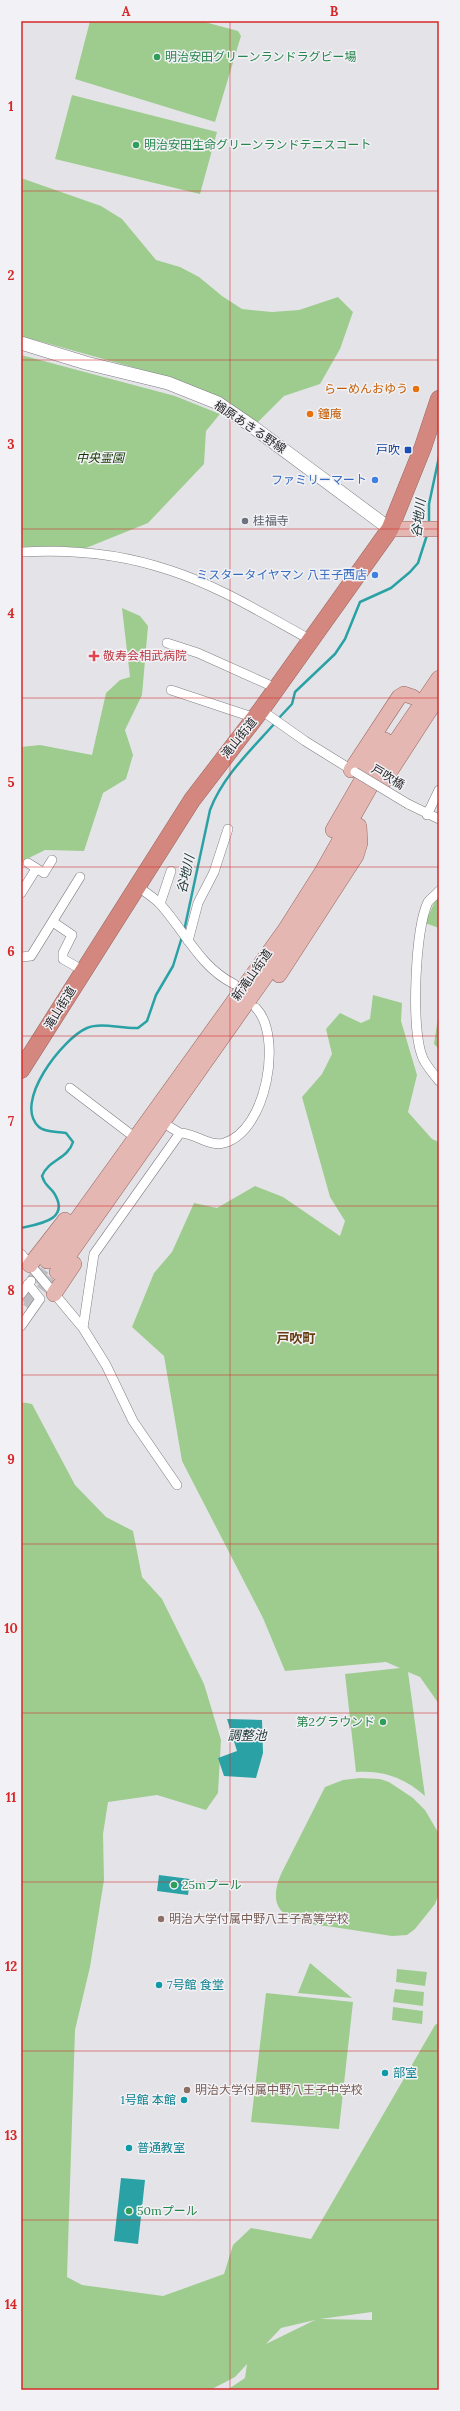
<svg xmlns="http://www.w3.org/2000/svg" width="460" height="2411" viewBox="0 0 460 2411" font-family="Lora,'Noto Sans JP',serif">
<rect width="100%" height="100%" fill="#e4e4e8"/>
<path fill="#9ecc8e" fill-rule="evenodd" d="M 90,21 L 201,21 L 238,31 L 241,36 L 215,122 L 75,79 Z
M 72,95 L 217,132 L 200,194 L 55,159 Z
M 21,178 L 101,206 L 122,219 L 156,260 L 180,267 L 199,277 L 222,296 L 242,309 L 272,312 L 299,310 L 338,297 L 353,312 L 340,349 L 320,384 L 284,396 L 257,423 L 222,398 L 175,379 L 21,336 Z
M 21,355 L 175,396 L 220,414 L 206,431 L 204,464 L 148,523 L 86,548 L 55,546 L 21,547 Z
M 122,608 L 140,616 L 148,626 L 142,695 L 125,730 L 133,755 L 126,779 L 103,793 L 84,851 L 45,850 L 21,862 L 21,747 L 40,745 L 92,755 L 106,693 L 120,680 L 130,677 Z
M 439,897 L 439,928 L 425,923 L 435,901 Z
M 373,995 L 402,1003 L 401,1021 L 417,1075 L 408,1112 L 432,1139 L 439,1142 L 439,1704 L 420,1677 L 408,1672 L 425,1796 C 405,1778 383,1770 356,1772 L 345,1674 L 400,1668 L 386,1662 L 285,1671 L 263,1618 L 182,1461 L 164,1356 L 132,1327 L 154,1273 L 172,1252 L 194,1203 L 217,1208 L 255,1186 L 283,1197 L 340,1236 L 345,1221 L 330,1197 L 302,1097 L 322,1074 L 332,1054 L 326,1029 L 340,1013 L 361,1023 L 370,1019 Z
M 439,1011 L 439,1049 L 434,1044 Z
M 21,1402 L 32,1404 L 75,1485 L 106,1517 L 133,1531 L 142,1577 L 162,1599 L 204,1684 L 221,1740 L 218,1793 L 206,1810 L 157,1795 L 108,1802 L 103,1834 L 104,1880 L 90,1967 L 75,2030 L 67,2277 L 82,2285 L 163,2296 L 224,2274 L 233,2245 L 251,2228 L 311,2239 L 435,2025 L 439,2023 L 439,2390 L 227,2390 L 245,2378 L 247,2364 L 235,2377 L 210,2390 L 21,2390 ZM 372,2312 L 372,2320 L 320,2319 ZM 315,2320 L 266,2344 L 281,2328 Z
M 360,1778 L 380,1779 L 389,1782 L 413,1798 L 425,1810 L 439,1834 L 439,1893 L 435,1904 L 415,1929 L 407,1935 L 392,1936 C 372,1933 353,1930 333,1927 C 299,1923 262,1919 281,1874 L 325,1787 L 343,1780 Z
M 310,1963 L 352,1998 L 298,1993 Z
M 397,1969 L 427,1972 L 425,1986 L 396,1982 Z
M 395,1989 L 424,1992 L 423,2006 L 393,2002 Z
M 266,1993 L 353,2002 L 339,2129 L 251,2122 Z
M 393,2007 L 423,2011 L 422,2024 L 392,2020 Z"/>
<path fill="#2aa2a5" d="M 227,1719 L 262,1720 L 263,1753 L 256,1778 L 224,1776 L 218,1758 L 237,1751 Z
M 159,1875 L 190,1879 L 188,1895 L 157,1891 Z
M 121,2178 L 145,2180 L 138,2244 L 114,2241 Z"/>
<g fill="none" stroke-linecap="round" stroke-linejoin="round">
<path stroke="#2aa2a5" stroke-width="2.5" d="M 429,524 L 429,504 L 439,457
M 278,719 L 292,704 L 295,692 L 335,654 L 345,639 L 360,602 L 391,588 L 410,572 L 418,563 L 427,535
M 184,931 L 210,810 C 223,776 251,750 275,723
M 21,1228 C 39,1224 71,1220 54,1193 C 49,1186 45,1186 42,1176 C 48,1160 68,1159 73,1142 L 66,1133 C 57,1131 46,1133 39,1127 C 12,1103 63,1038 87,1028 C 101,1022 122,1029 138,1028 L 147,1021 L 156,995 L 173,966 L 182,937"/>
<path stroke="#bebec2" stroke-width="15" stroke-dasharray="15 8" stroke-linecap="butt" d="M 21,1300 L 47,1261
M 29,1309 L 57,1272"/>
<defs>
<path id="street" d="M 21,552 C 70,549 122,554 169,570 C 219,586 265,615 311,640
M 167,643 L 198,653 L 276,688
M 171,690 L 255,718
M 261,710 L 305,741 L 355,772
M 408,804 L 439,819
M 427,815 L 439,790
M 28,863 L 44,873 L 52,860
M 137,886 C 145,892 155,898 161,905 C 186,933 200,967 234,984
M 439,891 C 436,895 431,898 428,902 C 415,929 411,1027 422,1056 C 425,1065 434,1074 439,1081
M 21,893 L 36,869
M 160,904 L 171,871
M 53,922 L 72,935 L 63,953 L 63,959 L 84,971
M 188,941 L 198,903 L 214,872 L 228,829
M 21,957 L 31,956 L 80,877
M 70,1088 L 129,1133
M 170,1127 L 180,1133
M 21,1254 L 83,1328 L 106,1365 L 133,1421 L 177,1485
M 21,1294 L 31,1281
M 21,1326 L 40,1299 L 28,1284
M 83,1328 L 94,1254 L 180,1133 C 195,1133 209,1147 224,1143 C 267,1131 283,1036 256,1008"/>
<path id="secondary" d="M 21,343 L 86,363 L 168,383 L 218,403 L 253,427 L 390,529"/>
<path id="primary" d="M 390,529 L 439,529
M 351,770 L 399,697 L 404,694 L 413,697
M 382,784 L 439,696
M 333,830 L 385,740
M 279,975 L 356,856 L 360,843 L 359,826
M 47,1261 L 285,930 L 323,870 L 396,741 L 439,678
M 30,1265 L 65,1220
M 57,1272 L 277,960 L 327,882 L 353,837
M 54,1294 L 74,1264"/>
<path id="highway" d="M 21,1070 L 192,800 L 261,710 L 390,529 L 423,447 L 439,399"/>
</defs>
<use href="#street" stroke="#7e7d81" stroke-width="10"/>
<use href="#secondary" stroke="#7e7d81" stroke-width="14"/>
<use href="#primary" stroke="#976661" stroke-width="16"/>
<use href="#highway" stroke="#976661" stroke-width="18"/>
<use href="#street" stroke="#fff" stroke-width="9"/>
<use href="#secondary" stroke="#fff" stroke-width="13"/>
<use href="#primary" stroke="#e5b7b2" stroke-width="15"/>
<use href="#highway" stroke="#d3877f" stroke-width="17"/>
<defs>
<path id="street-bridge" d="M 355,772 L 408,804"/>
</defs>
<use href="#street-bridge" stroke="#7e7d81" stroke-width="10" stroke-linecap="butt"/>
<use href="#street-bridge" stroke="#fff" stroke-width="9"/>
</g>
<path fill="none" stroke="#d62828" stroke-width="1" stroke-opacity="0.55" d="M 230,21 L 230,2390M 21,191 L 439,191M 21,360 L 439,360M 21,529 L 439,529M 21,698 L 439,698M 21,867 L 439,867M 21,1036 L 439,1036M 21,1206 L 439,1206M 21,1375 L 439,1375M 21,1544 L 439,1544M 21,1713 L 439,1713M 21,1882 L 439,1882M 21,2051 L 439,2051M 21,2220 L 439,2220"/>
<g fill="#2e9e5b" stroke="#f2f1f5" stroke-width="1.5">
<circle cx="157" cy="57" r="4"/>
<circle cx="136" cy="145" r="4"/>
<circle cx="383" cy="1722" r="4"/>
<circle cx="174" cy="1885" r="4"/>
<circle cx="129" cy="2211" r="4"/>
</g>
<g fill="#e8710a" stroke="#f2f1f5" stroke-width="1.5">
<circle cx="416" cy="389" r="4"/>
<circle cx="310" cy="414" r="4"/>
</g>
<rect fill="#1a4fb4" stroke="#f2f1f5" stroke-width="1.5" x="404" y="446" width="8" height="8" rx="2"/>
<g fill="#3f7fe0" stroke="#f2f1f5" stroke-width="1.5">
<circle cx="375" cy="480" r="4"/>
<circle cx="375" cy="575" r="4"/>
</g>
<circle fill="#6b7280" stroke="#f2f1f5" stroke-width="1.5" cx="245" cy="521" r="4"/>
<path fill="#e0444e" stroke="#f2f1f5" stroke-width="1.5" d="M92 650h4v4h4v4h-4v4h-4v-4h-4v-4h4z"/>
<g fill="#8d6e63" stroke="#f2f1f5" stroke-width="1.5">
<circle cx="161" cy="1919" r="4"/>
<circle cx="187" cy="2090" r="4"/>
</g>
<g fill="#0f9aa8" stroke="#f2f1f5" stroke-width="1.5">
<circle cx="159" cy="1985" r="4"/>
<circle cx="385" cy="2073" r="4"/>
<circle cx="184" cy="2100" r="4"/>
<circle cx="129" cy="2148" r="4"/>
</g>
<g text-anchor="middle" stroke-width="3" stroke-linejoin="round" paint-order="stroke">
<g font-size="12" fill="#27864d" stroke="#f2f1f5" text-anchor="start">
<text x="165" y="61">明治安田グリーンランドラグビー場</text>
<text x="144" y="149">明治安田生命グリーンランドテニスコート</text>
<text x="375" y="1726" text-anchor="end">第2グラウンド</text>
<text x="182" y="1889">25mプール</text>
<text x="137" y="2215">50mプール</text>
</g>
<g font-size="12" fill="#c56008" stroke="#f2f1f5" text-anchor="end">
<text x="408" y="393">らーめんおゆう</text>
<text x="318" y="418" text-anchor="start">鐘庵</text>
</g>
<g font-size="12" fill="#28282a" stroke="#f2f1f5">
<text transform="translate(250 427) rotate(34)" y="4">楢原あきる野線</text>
<text transform="translate(239 738) rotate(-51)" y="4">滝山街道</text>
<text transform="translate(388 777) rotate(31)" y="4">戸吹橋</text>
<text transform="translate(252 975) rotate(-55)" y="4">新滝山街道</text>
<text transform="translate(60 1008) rotate(-58)" y="4">滝山街道</text>
</g>
<g font-size="12" fill="#164399" stroke="#f2f1f5" text-anchor="end">
<text x="400" y="454">戸吹</text>
</g>
<g font-size="12" font-style="italic" fill="#123800" stroke="#f2f1f5">
<text x="100" y="462">中央霊園</text>
</g>
<g font-size="12" fill="#366cbe" stroke="#f2f1f5" text-anchor="end">
<text x="367" y="484">ファミリーマート</text>
<text x="367" y="579">ミスタータイヤマン 八王子西店</text>
</g>
<g font-size="12" fill="#5b616d" stroke="#f2f1f5" text-anchor="start">
<text x="253" y="525">桂福寺</text>
</g>
<g font-size="12" fill="#be3a42" stroke="#f2f1f5" text-anchor="start">
<text x="103" y="660">敬寿会相武病院</text>
</g>
<g font-size="12" fill="#785e54" stroke="#f2f1f5" text-anchor="start">
<text x="169" y="1923">明治大学付属中野八王子高等学校</text>
<text x="195" y="2094">明治大学付属中野八王子中学校</text>
</g>
<g font-size="12" fill="#0d838f" stroke="#f2f1f5" text-anchor="start">
<text x="167" y="1989">7号館 食堂</text>
<text x="393" y="2077">部室</text>
<text x="176" y="2104" text-anchor="end">1号館 本館</text>
<text x="137" y="2152">普通教室</text>
</g>
<g font-size="13" font-style="italic" fill="#1e3737" stroke="#f2f1f5">
<text transform="translate(418 518) rotate(-83)" y="5">谷地川</text>
<text transform="translate(185 874) rotate(-77)" y="5">谷地川</text>
<text x="247" y="1740">調整池</text>
</g>
<g font-size="13" font-weight="bold" fill="#653d10" stroke="#f2f1f5">
<text x="296" y="1343">戸吹町</text>
</g>
</g>
<rect width="460" height="2411" fill="none" stroke="#f2f1f5" stroke-width="44"/>
<rect x="22" y="22" width="416" height="2367" fill="none" stroke="#d62828" stroke-width="1.5"/>
<g font-size="13" text-anchor="middle" font-weight="bold" fill="#d62828">
<text x="126" y="16">A</text>
<text x="334" y="16">B</text>
<text x="11" y="111">1</text>
<text x="11" y="280">2</text>
<text x="11" y="449">3</text>
<text x="11" y="618">4</text>
<text x="11" y="787">5</text>
<text x="11" y="956">6</text>
<text x="11" y="1126">7</text>
<text x="11" y="1295">8</text>
<text x="11" y="1464">9</text>
<text x="11" y="1633">10</text>
<text x="11" y="1802">11</text>
<text x="11" y="1971">12</text>
<text x="11" y="2140">13</text>
<text x="11" y="2309">14</text>
</g>
</svg>
